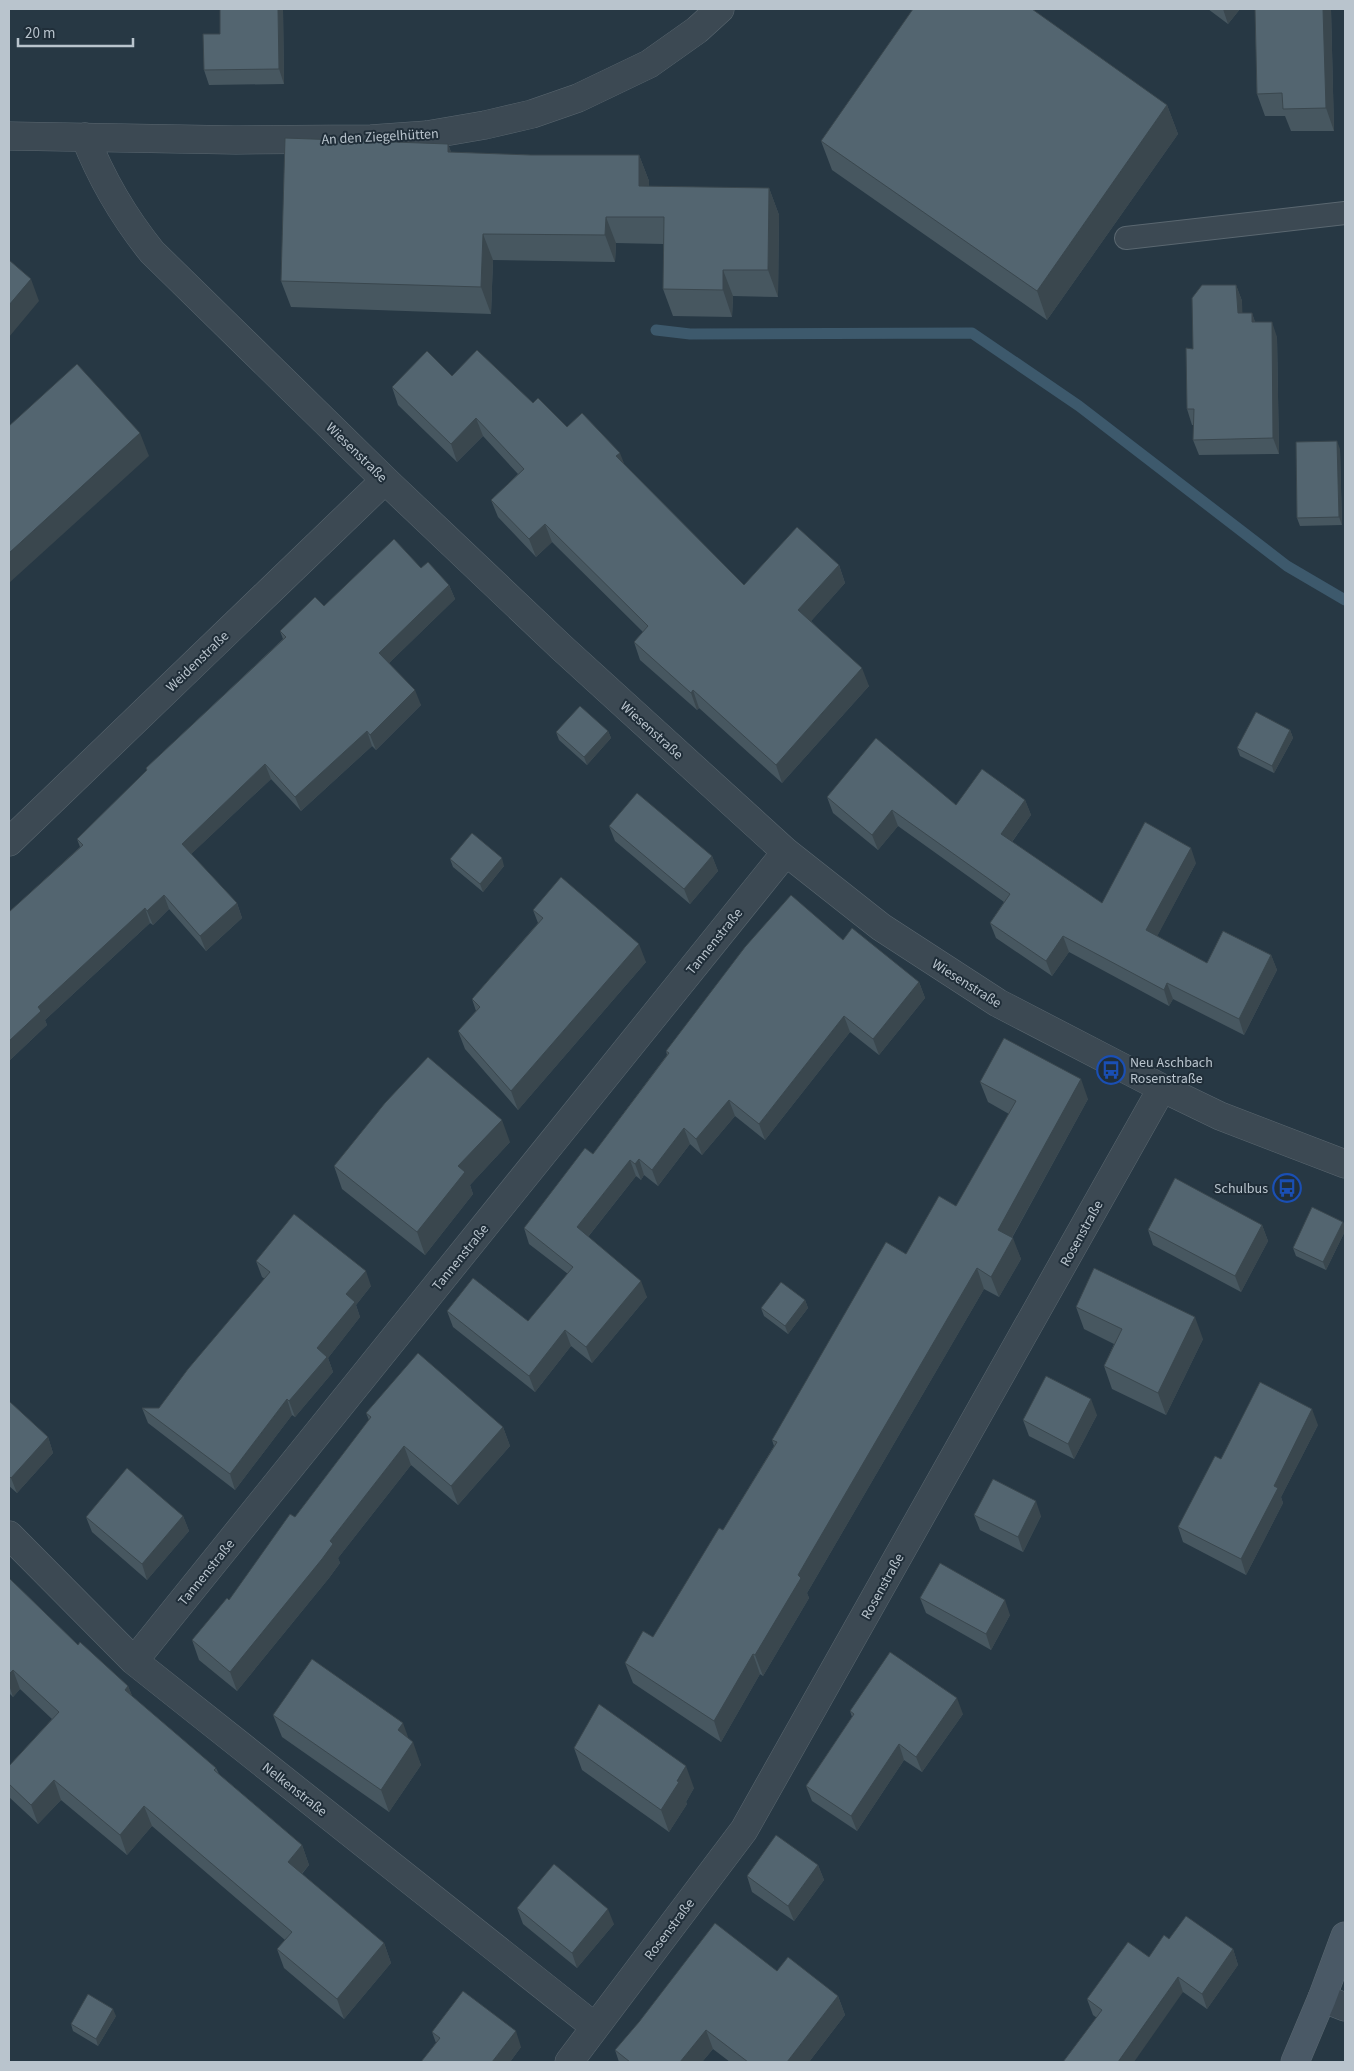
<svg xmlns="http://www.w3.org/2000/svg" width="1354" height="2071" viewBox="0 0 1354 2071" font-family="'Source Sans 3',sans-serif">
<rect width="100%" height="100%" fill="#273844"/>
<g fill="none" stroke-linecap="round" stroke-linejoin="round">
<path stroke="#3d596c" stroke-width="11" d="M 656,330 L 690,334 L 972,333 L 1079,406 L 1287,566 L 1345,600"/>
<defs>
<path id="lane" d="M 1126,238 L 1345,213"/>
<path id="street" d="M 9,136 L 236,140 L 371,139 L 427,135 L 485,125 L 532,114 L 578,98 L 649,64 L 697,30 L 720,9
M 85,137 C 102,180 123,216 152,252 L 385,480 L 561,647 L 786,852 L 881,927 L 998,1003 L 1162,1088 L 1220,1116 L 1345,1164
M 9,842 L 385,480
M 9,1535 L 134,1661 L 595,2027
M 134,1661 L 786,852
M 1322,1998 L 1345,2007
M 569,2062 L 744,1830 L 1162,1088"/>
<path id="secondary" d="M 1295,2062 L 1322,1998 L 1345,1936"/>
</defs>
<use href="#lane" stroke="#5a6770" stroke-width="24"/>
<use href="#street" stroke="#5a6770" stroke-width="29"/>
<use href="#secondary" stroke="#5a6770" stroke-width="29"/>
<use href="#lane" stroke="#3c4953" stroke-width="22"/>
<use href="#street" stroke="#3c4953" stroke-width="28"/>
<use href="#secondary" stroke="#4a5966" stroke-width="28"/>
</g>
<path fill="#475760" d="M 220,9 L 283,9 L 284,84 L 209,85 L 204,70 L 220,34 Z
M 1208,9 L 1240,9 L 1228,24 Z
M 1255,9 L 1331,9 L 1334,131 L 1291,131 L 1285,116 L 1265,116 L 1257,94 Z
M 1167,105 L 1178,134 L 1047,320 L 832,170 L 821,141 Z
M 448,144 L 451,152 L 531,155 L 639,155 L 649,181 L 649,187 L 769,188 L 779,215 L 778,297 L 733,296 L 732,317 L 673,316 L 663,289 L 664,244 L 616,243 L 615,262 L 493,260 L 491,314 L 291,307 L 281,281 Z
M 1236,285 L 1242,301 L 1242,313 L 1252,313 L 1255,322 L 1277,337 L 1279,454 L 1199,455 L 1193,440 L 1194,425 L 1192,425 L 1187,409 L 1193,349 Z
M 452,376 L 533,403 L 567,427 L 624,464 L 744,585 L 839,565 L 845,583 L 811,621 L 869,686 L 782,783 L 699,708 L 697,710 L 640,660 L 634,642 L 643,632 L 552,542 L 536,557 L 498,517 L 491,500 L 518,474 L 483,436 L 457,462 L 398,405 L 392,387 Z
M 1340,449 L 1342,525 L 1300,526 L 1297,518 Z
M 421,568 L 449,585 L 455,599 L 389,663 L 421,705 L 376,750 L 372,746 L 301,811 L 271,779 L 191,854 L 237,903 L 242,918 L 206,951 L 169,909 L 153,925 L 150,923 L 45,1020 L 47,1025 L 9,1061 L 9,912 L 80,847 L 77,839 L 147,770 L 146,768 L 283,639 L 280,631 L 324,606 Z
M 1290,730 L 1293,738 L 1274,773 L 1240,756 L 1237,748 Z
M 608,731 L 611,738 L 587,765 L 559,740 L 556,732 Z
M 827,797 L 956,805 L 1025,800 L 1031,815 L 1012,842 L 1102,903 L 1196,863 L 1157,936 L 1207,963 L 1271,955 L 1277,970 L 1244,1035 L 1173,999 L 1169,1006 L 1069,952 L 1052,976 L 996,938 L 990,923 L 1004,902 L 898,826 L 878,850 L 833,813 Z
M 609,826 L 712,856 L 718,871 L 690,904 L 615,841 Z
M 450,859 L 504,866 L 483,892 L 453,867 Z
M 533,910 L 646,962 L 518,1110 L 465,1049 L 458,1031 L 476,1011 L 472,999 L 538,923 Z
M 843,940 L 919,982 L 925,998 L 879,1055 L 850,1032 L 765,1140 L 735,1116 L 702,1155 L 690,1144 L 658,1186 L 644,1175 L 641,1180 L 636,1176 L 588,1237 L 647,1297 L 592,1363 L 571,1346 L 535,1392 L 453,1327 L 447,1311 L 528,1321 L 568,1274 L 529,1244 L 524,1228 L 593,1154 L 667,1055 L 666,1051 Z
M 980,1082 L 1088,1099 L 1012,1238 L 1021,1259 L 999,1297 L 984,1289 L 807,1593 L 809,1598 L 763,1676 L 760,1674 L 721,1742 L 633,1683 L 625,1663 L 653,1637 L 723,1530 L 774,1446 L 772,1440 L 906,1254 L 956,1206 L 1009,1114 L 988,1102 Z
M 510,1142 L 470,1185 L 473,1194 L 425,1255 L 342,1189 L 334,1166 Z
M 1343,1222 L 1345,1228 L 1345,1231 L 1326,1270 L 1296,1256 L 1293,1248 Z
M 1262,1225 L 1268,1241 L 1241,1292 L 1153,1245 L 1148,1230 Z
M 256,1261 L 371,1286 L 356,1305 L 360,1317 L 328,1358 L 333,1372 L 295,1417 L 292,1415 L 235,1490 L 148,1423 L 142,1408 L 159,1408 L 265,1279 L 262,1277 Z
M 805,1300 L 808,1308 L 788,1334 L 764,1316 L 761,1308 Z
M 1076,1307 L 1203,1339 L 1166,1415 L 1112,1389 L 1104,1366 L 1114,1344 L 1084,1329 Z
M 9,1401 L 48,1437 L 53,1453 L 17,1493 L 9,1486 Z
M 366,1413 L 503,1427 L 510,1446 L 458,1505 L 411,1465 L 338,1558 L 340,1563 L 329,1578 L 237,1691 L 199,1660 L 192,1640 L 229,1600 L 295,1517 L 369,1420 Z
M 1097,1415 L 1074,1459 L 1029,1436 L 1023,1420 Z
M 1318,1425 L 1281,1497 L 1283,1503 L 1246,1575 L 1183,1542 L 1178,1527 L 1221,1459 Z
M 974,1515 L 1041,1516 L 1023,1552 L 980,1530 Z
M 183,1516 L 189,1531 L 147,1580 L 92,1532 L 86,1517 Z
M 9,1578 L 78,1645 L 128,1686 L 132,1696 L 216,1768 L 219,1774 L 302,1845 L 309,1865 L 302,1874 L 384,1943 L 391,1963 L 344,2019 L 284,1968 L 277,1949 L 285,1940 L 152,1826 L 127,1855 L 61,1800 L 38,1824 L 9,1797 L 9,1766 L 52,1719 L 20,1689 L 13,1697 L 9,1693 Z
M 920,1598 L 1010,1615 L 991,1650 L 926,1613 Z
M 850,1711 L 963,1714 L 922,1772 L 904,1760 L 857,1831 L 812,1801 L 806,1786 L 852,1717 Z
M 273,1715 L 409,1738 L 421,1765 L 389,1812 L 282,1737 Z
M 574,1748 L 694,1788 L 686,1802 L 687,1804 L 669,1832 L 582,1770 Z
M 818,1865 L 824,1880 L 794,1921 L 752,1892 L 747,1876 Z
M 517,1908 L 614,1924 L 577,1968 L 523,1924 Z
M 1169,1939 L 1233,1949 L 1238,1965 L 1207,2009 L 1183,1992 L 1097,2018 L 1093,2015 L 1087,1999 L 1149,1957 Z
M 777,1971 L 838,1996 L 845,2015 L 809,2062 L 730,2062 L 713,2049 L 702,2062 L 619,2062 L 615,2050 Z
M 116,2016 L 98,2046 L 73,2031 L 71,2024 Z
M 432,2032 L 521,2047 L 510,2062 L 421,2062 L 436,2043 Z"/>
<path fill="#3a474e" d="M 278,9 L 283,9 L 284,84 L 279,69 Z
M 1223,9 L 1240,9 L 1228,24 Z
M 1323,9 L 1331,9 L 1334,131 L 1326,108 Z
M 1167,105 L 1178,134 L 1047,320 L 1037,291 Z
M 448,144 L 458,170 L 448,152 Z
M 639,155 L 649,181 L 649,213 L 639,186 Z
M 769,188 L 779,215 L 778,297 L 768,270 Z
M 606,217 L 616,243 L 615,262 L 605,235 Z
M 483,234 L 493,260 L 491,314 L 481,287 Z
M 723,270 L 733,296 L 732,317 L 723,290 Z
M 31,279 L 39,301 L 9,337 L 9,305 Z
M 1236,285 L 1242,301 L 1243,328 L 1238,313 Z
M 1252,313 L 1257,328 L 1252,322 Z
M 1272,322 L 1277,337 L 1279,454 L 1273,438 Z
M 476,418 L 483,436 L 457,462 L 451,444 Z
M 140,433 L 149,456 L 9,583 L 9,553 Z
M 1337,441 L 1340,449 L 1342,525 L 1339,517 Z
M 620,453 L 627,471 L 616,456 Z
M 545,524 L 552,542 L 536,557 L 529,539 Z
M 839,565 L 845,583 L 805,628 L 798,610 Z
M 449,585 L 455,599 L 384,668 L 379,653 Z
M 862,668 L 869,686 L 782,783 L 776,765 Z
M 415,690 L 421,705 L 376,750 L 370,735 Z
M 693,690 L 699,708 L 697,710 L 691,693 Z
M 1290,730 L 1293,738 L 1274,773 L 1272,766 Z
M 367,731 L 372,746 L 301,811 L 295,797 Z
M 608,731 L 611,738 L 587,765 L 584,757 Z
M 265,764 L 271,779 L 187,858 L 182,844 Z
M 1025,800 L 1031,815 L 1006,850 L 1001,834 Z
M 892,810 L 898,826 L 878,850 L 872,835 Z
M 1191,848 L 1196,863 L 1152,946 L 1146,930 Z
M 712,856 L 718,871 L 690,904 L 684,889 Z
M 502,858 L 504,866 L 483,892 L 480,884 Z
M 164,895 L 169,909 L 153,925 L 147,911 Z
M 237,903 L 242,918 L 206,951 L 200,936 Z
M 145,908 L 150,923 L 45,1020 L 47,1025 L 9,1061 L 9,1041 L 38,1007 Z
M 1063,936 L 1069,952 L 1052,976 L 1046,961 Z
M 639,944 L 646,962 L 518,1110 L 511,1091 Z
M 1271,955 L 1277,970 L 1244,1035 L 1239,1019 Z
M 919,982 L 925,998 L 879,1055 L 873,1039 Z
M 1167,983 L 1173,999 L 1169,1006 L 1164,990 Z
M 844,1016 L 850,1032 L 765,1140 L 759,1124 Z
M 1081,1079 L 1088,1099 L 1005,1250 L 998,1230 Z
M 729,1100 L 735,1116 L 702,1155 L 696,1139 Z
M 502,1120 L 510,1142 L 470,1185 L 473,1194 L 425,1255 L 417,1232 L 458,1166 Z
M 684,1128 L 690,1144 L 658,1186 L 652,1170 Z
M 639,1159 L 644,1175 L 641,1180 L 635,1164 Z
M 630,1160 L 636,1176 L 583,1243 L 577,1227 Z
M 1343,1222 L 1345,1228 L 1345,1231 L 1326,1270 L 1323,1262 Z
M 1262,1225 L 1268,1241 L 1241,1292 L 1235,1276 Z
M 1013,1238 L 1021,1259 L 999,1297 L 991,1277 Z
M 977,1268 L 984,1289 L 807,1593 L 809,1598 L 763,1676 L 755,1655 L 798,1575 Z
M 366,1271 L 371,1286 L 356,1305 L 360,1317 L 328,1358 L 333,1372 L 295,1417 L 289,1401 L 346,1294 Z
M 641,1281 L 647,1297 L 592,1363 L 586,1347 Z
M 805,1300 L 808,1308 L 788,1334 L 785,1326 Z
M 1195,1317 L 1203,1339 L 1166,1415 L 1158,1393 Z
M 565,1330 L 571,1346 L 535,1392 L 529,1376 Z
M 287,1399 L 292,1415 L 235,1490 L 230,1474 Z
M 1091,1399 L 1097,1415 L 1074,1459 L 1068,1444 Z
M 1312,1409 L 1318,1425 L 1281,1497 L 1283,1503 L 1246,1575 L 1241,1559 L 1274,1486 Z
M 503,1427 L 510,1446 L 458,1505 L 451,1486 Z
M 48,1437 L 53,1453 L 17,1493 L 11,1478 Z
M 404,1446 L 411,1465 L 338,1558 L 340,1563 L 329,1578 L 237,1691 L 230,1672 L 330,1541 Z
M 1036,1501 L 1041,1516 L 1023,1552 L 1018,1537 Z
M 183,1516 L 189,1531 L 147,1580 L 142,1564 Z
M 1005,1600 L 1010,1615 L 991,1650 L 986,1634 Z
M 753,1654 L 760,1674 L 721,1742 L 714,1721 Z
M 13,1670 L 20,1689 L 13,1697 L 9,1685 L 9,1674 Z
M 128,1686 L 136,1705 L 125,1690 Z
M 957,1698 L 963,1714 L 922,1772 L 916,1757 Z
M 403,1723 L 411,1745 L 413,1742 L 421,1765 L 389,1812 L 381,1790 L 398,1730 Z
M 899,1744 L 904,1760 L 857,1831 L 851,1816 Z
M 686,1766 L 694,1788 L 686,1802 L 687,1804 L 669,1832 L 661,1810 Z
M 54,1780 L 61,1800 L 38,1824 L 31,1805 Z
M 144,1806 L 152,1826 L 127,1855 L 120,1835 Z
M 302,1845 L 309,1865 L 295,1881 L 288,1862 Z
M 818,1865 L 824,1880 L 794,1921 L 788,1906 Z
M 608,1909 L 614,1924 L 577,1968 L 572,1953 Z
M 384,1943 L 391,1963 L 344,2019 L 337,1999 Z
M 1233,1949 L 1238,1965 L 1207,2009 L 1202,1994 Z
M 1178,1977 L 1183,1992 L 1134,2062 L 1118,2062 Z
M 838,1996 L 845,2015 L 809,2062 L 787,2062 Z
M 113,2009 L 116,2016 L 98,2046 L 96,2039 Z
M 706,2030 L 713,2049 L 702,2062 L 680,2062 Z
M 516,2031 L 521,2047 L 510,2062 L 492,2062 Z"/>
<path fill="#536570" stroke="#3a474e" d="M 220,9 L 278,9 L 279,69 L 204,70 L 203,34 L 220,34 Z
M 913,9 L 1032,9 L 1167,105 L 1037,291 L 821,141 Z
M 1255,9 L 1323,9 L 1326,108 L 1283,109 L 1282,93 L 1257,94 Z
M 285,138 L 448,144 L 448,152 L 531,155 L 639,155 L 639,186 L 769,188 L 768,270 L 723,270 L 723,290 L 663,289 L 664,217 L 606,217 L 605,235 L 483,234 L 481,287 L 281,281 Z
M 9,260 L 31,279 L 9,305 Z
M 1202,285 L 1236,285 L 1238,313 L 1252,313 L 1252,322 L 1272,322 L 1273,438 L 1193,440 L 1194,409 L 1187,409 L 1186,348 L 1193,349 L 1192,298 Z
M 477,350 L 533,403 L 538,398 L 567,427 L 582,413 L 620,453 L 616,456 L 744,585 L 797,527 L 839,565 L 798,610 L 862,668 L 776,765 L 693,690 L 691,693 L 634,642 L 648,626 L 545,524 L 529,539 L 491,500 L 524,469 L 476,418 L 451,444 L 392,387 L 427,351 L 452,376 Z
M 77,364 L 140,433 L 9,553 L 9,426 Z
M 1337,441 L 1339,517 L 1297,518 L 1296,442 Z
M 394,539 L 421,568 L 428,562 L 449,585 L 379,653 L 415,690 L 370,735 L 367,731 L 295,797 L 265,764 L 182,844 L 237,903 L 200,936 L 164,895 L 147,911 L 145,908 L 38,1007 L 41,1011 L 9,1041 L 9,912 L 83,845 L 77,839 L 147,770 L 146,768 L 286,637 L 280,631 L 315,597 L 324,606 Z
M 580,706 L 608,731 L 584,757 L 556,732 Z
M 1256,712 L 1290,730 L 1272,766 L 1237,748 Z
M 876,738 L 956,805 L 982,769 L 1025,800 L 1001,834 L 1102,903 L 1145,822 L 1191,848 L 1146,930 L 1207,963 L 1223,931 L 1271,955 L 1239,1019 L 1167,983 L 1164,990 L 1063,936 L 1046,961 L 990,923 L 1010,894 L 892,810 L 872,835 L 827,797 Z
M 637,793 L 712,856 L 684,889 L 609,826 Z
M 472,833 L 502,858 L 480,884 L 450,859 Z
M 561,877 L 639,944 L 511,1091 L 458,1031 L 480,1007 L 472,999 L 543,918 L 533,910 Z
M 791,895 L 843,940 L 852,928 L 919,982 L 873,1039 L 844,1016 L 759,1124 L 729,1100 L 696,1139 L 684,1128 L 652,1170 L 639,1159 L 635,1164 L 630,1160 L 577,1227 L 641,1281 L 586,1347 L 565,1330 L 529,1376 L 447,1311 L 473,1278 L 528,1321 L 573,1267 L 524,1228 L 585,1148 L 593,1154 L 669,1053 L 666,1051 L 745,947 Z
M 1004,1038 L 1081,1079 L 998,1230 L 1013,1238 L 991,1277 L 977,1268 L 798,1575 L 801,1578 L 755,1655 L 753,1654 L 714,1721 L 625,1663 L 643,1631 L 653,1637 L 719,1528 L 723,1530 L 777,1442 L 772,1440 L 886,1242 L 906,1254 L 939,1196 L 956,1206 L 1016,1101 L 980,1082 Z
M 428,1057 L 502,1120 L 458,1166 L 465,1172 L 417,1232 L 334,1166 L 385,1103 Z
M 1175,1178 L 1262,1225 L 1235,1276 L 1148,1230 Z
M 1312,1207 L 1343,1222 L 1323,1262 L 1293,1248 Z
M 294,1214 L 366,1271 L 346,1294 L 355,1302 L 317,1348 L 327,1357 L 289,1401 L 287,1399 L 230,1474 L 142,1408 L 159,1408 L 188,1369 L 270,1272 L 256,1261 Z
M 1094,1268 L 1195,1317 L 1158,1393 L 1104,1366 L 1122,1329 L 1076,1307 Z
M 781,1282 L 805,1300 L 785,1326 L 761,1308 Z
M 418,1353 L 503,1427 L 451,1486 L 404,1446 L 330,1541 L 333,1544 L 322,1559 L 230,1672 L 192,1640 L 227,1598 L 229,1600 L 290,1514 L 295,1517 L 371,1417 L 366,1413 Z
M 1046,1376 L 1091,1399 L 1068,1444 L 1023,1420 Z
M 1260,1382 L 1312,1409 L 1274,1486 L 1278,1488 L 1241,1559 L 1178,1527 L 1215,1456 L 1221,1459 Z
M 9,1401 L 48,1437 L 11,1478 L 9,1476 Z
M 127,1468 L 183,1516 L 142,1564 L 86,1517 Z
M 993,1479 L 1036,1501 L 1018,1537 L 974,1515 Z
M 940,1563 L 1005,1600 L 986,1634 L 920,1598 Z
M 9,1578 L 78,1645 L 80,1642 L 128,1686 L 125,1690 L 216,1768 L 214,1770 L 302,1845 L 288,1862 L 384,1943 L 337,1999 L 277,1949 L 292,1932 L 144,1806 L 120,1835 L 54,1780 L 31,1805 L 9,1784 L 9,1766 L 59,1712 L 13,1670 L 9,1674 Z
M 890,1652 L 957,1698 L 916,1757 L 899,1744 L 851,1816 L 806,1786 L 854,1714 L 850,1711 Z
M 312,1659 L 403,1723 L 398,1730 L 413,1742 L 381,1790 L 273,1715 Z
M 599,1704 L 686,1766 L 677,1781 L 679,1782 L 661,1810 L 574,1748 Z
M 776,1835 L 818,1865 L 788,1906 L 747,1876 Z
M 554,1864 L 608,1909 L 572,1953 L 517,1908 Z
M 1186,1916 L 1233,1949 L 1202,1994 L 1178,1977 L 1118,2062 L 1063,2062 L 1102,2010 L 1087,1999 L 1128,1942 L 1149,1957 L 1164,1935 L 1169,1939 Z
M 715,1923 L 777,1971 L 788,1957 L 838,1996 L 787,2062 L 748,2062 L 706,2030 L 680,2062 L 630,2062 L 615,2050 L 639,2022 Z
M 463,1991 L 516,2031 L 492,2062 L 421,2062 L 440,2038 L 432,2032 Z
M 88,1994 L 113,2009 L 96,2039 L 71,2024 Z"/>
<defs>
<symbol id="bus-ring" viewBox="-11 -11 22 22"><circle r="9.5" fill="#202e39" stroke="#1a4fb4" stroke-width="1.5"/><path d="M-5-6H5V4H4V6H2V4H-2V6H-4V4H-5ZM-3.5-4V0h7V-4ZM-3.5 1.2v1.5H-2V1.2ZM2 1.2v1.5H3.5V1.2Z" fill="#1a4fb4"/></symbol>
</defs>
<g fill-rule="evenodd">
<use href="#bus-ring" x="1095" y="1054" width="32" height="32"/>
<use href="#bus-ring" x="1271" y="1172" width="32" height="32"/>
</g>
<g text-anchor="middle" stroke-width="4" stroke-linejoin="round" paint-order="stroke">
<g font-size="14" fill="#b9c4cd" stroke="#202e39">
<text transform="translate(380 136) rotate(-3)" y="5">An den Ziegelhütten</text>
<text transform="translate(357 452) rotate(44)" y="5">Wiesenstraße</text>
<text transform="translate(197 661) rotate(-44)" y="5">Weidenstraße</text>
<text transform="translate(652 730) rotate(42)" y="5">Wiesenstraße</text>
<text transform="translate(714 941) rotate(-51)" y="5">Tannenstraße</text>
<text transform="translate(967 983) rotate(32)" y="5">Wiesenstraße</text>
<text transform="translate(1081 1233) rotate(-61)" y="5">Rosenstraße</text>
<text transform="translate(460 1257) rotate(-51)" y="5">Tannenstraße</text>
<text transform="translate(206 1572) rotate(-51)" y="5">Tannenstraße</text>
<text transform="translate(882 1586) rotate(-61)" y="5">Rosenstraße</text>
<text transform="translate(295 1789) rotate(38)" y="5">Nelkenstraße</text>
<text transform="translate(669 1929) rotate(-53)" y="5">Rosenstraße</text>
</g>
<g font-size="14" fill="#b9c4cd" stroke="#202e39" text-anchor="start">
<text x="1130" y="1067">Neu Aschbach<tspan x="1130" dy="16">Rosenstraße</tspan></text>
<text x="1268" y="1193" text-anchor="end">Schulbus</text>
</g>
</g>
<rect width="1354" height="2071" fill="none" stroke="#b9c4cd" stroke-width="20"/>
<path d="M18 38v8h115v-8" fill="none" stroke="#b9c4cd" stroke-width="2.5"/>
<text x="25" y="38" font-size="15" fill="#b9c4cd" stroke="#202e39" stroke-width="4" paint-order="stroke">20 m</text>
</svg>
